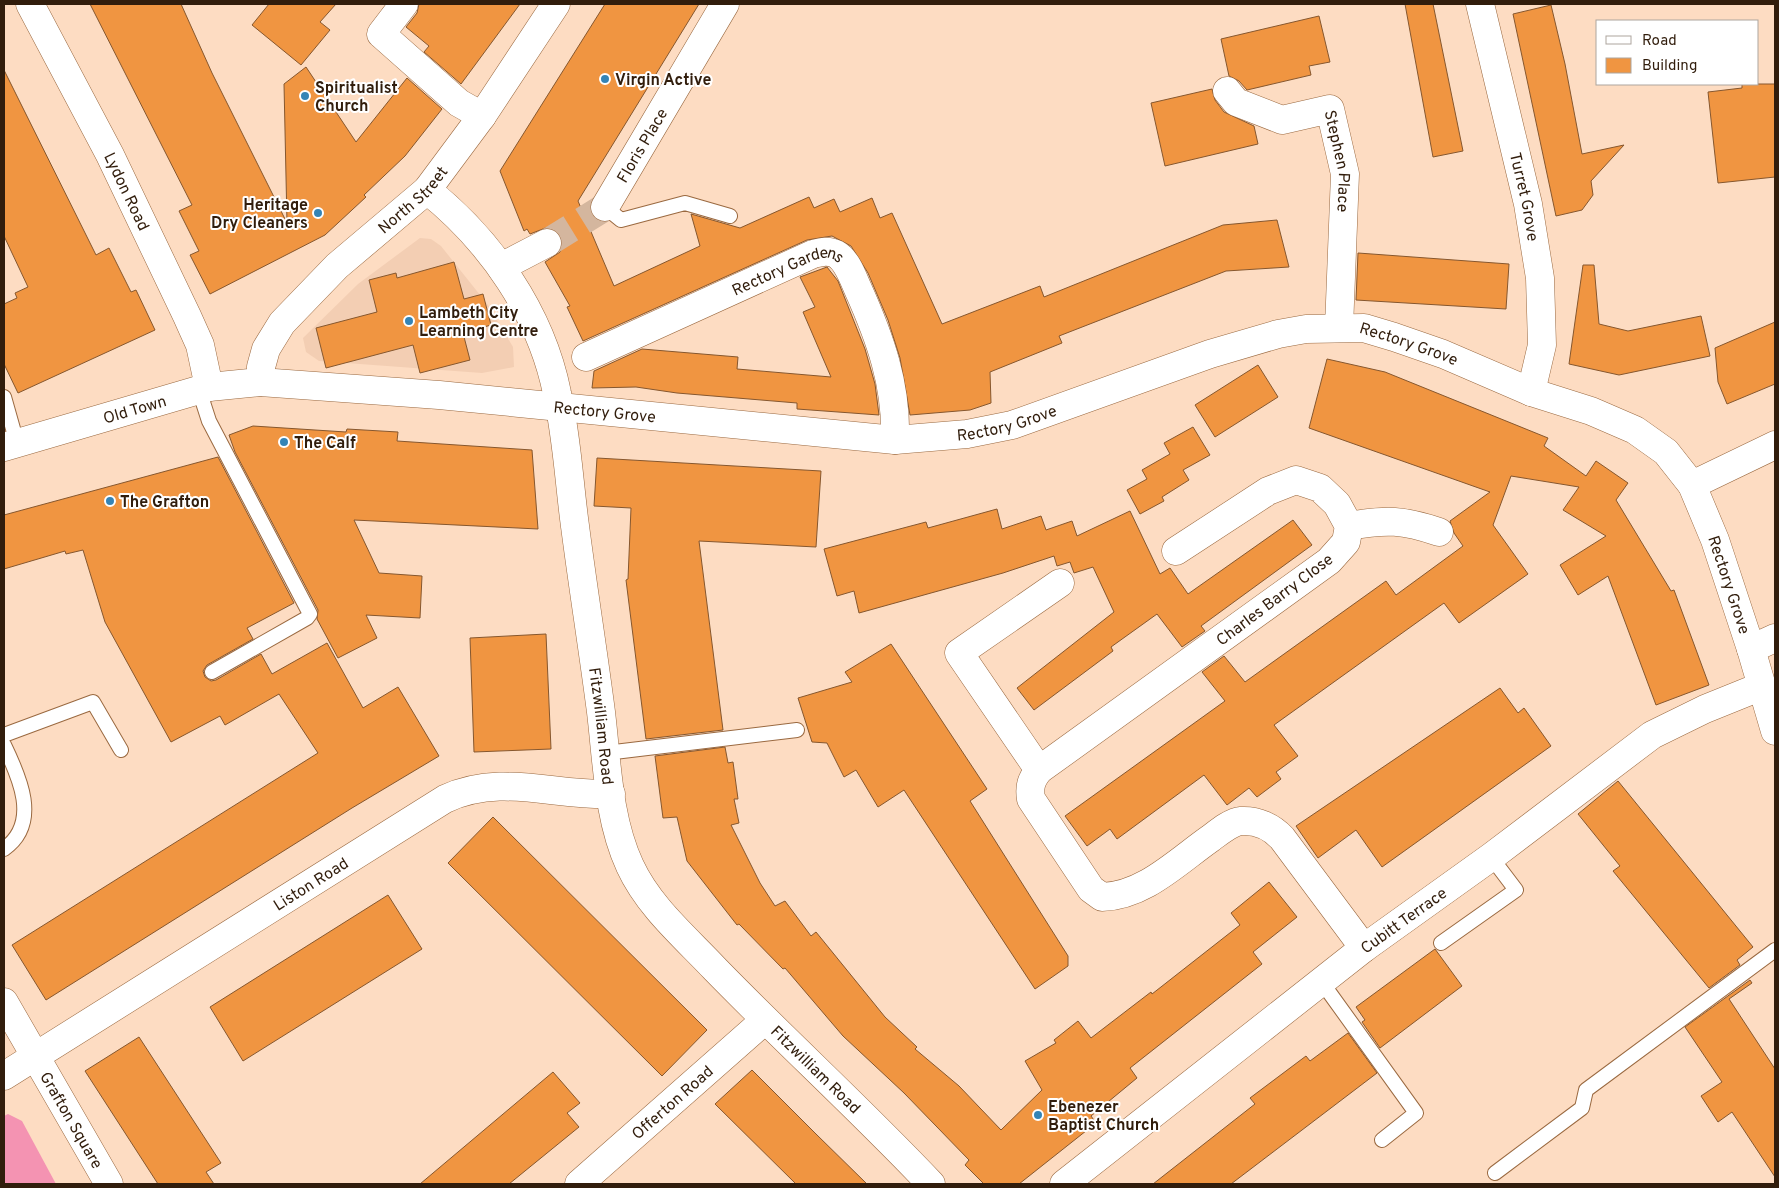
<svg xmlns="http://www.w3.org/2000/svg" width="1779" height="1188" viewBox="0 0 1779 1188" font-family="Overpass,sans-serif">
<rect width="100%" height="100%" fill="#fddcc2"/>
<path fill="#f3ceb3" d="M 420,238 L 431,239 L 441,246 L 488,305 L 513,347 L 514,367 L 482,373 L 319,361 L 306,352 L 303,338 L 358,284 Z"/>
<path fill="#f493b2" d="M 8,1114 L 22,1121 L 56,1184 L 4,1184 L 4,1116 Z"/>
<path fill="#f09541" stroke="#86572e" d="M 90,4 L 181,4 L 212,73 L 287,223 L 284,84 L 306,67 L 356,142 L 407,78 L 442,109 L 405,156 L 364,195 L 366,197 L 325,235 L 210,294 L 190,255 L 199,251 L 179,211 L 192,205 Z
M 269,4 L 336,4 L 320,22 L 330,30 L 301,65 L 252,25 Z
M 419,4 L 520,4 L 461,84 L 424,52 L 429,46 L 406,27 L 417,13 Z
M 605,4 L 699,4 L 578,201 L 614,286 L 700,246 L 691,214 L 740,228 L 809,197 L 814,208 L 834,199 L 840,212 L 872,198 L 880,218 L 892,213 L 942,324 L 1040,286 L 1044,297 L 1223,225 L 1277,220 L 1289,267 L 1226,271 L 1059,336 L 1062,343 L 990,372 L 991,403 L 970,410 L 910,415 L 900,358 L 888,320 L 868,273 L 851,246 L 832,236 L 807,240 L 583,341 L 567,307 L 570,306 L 545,262 L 560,252 L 563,244 L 561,236 L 556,230 L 548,227 L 530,234 L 527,229 L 524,231 L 500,171 Z
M 1405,4 L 1433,4 L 1463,151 L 1433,157 Z
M 1551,5 L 1565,64 L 1582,154 L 1624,145 L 1591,181 L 1593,195 L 1582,210 L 1556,216 L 1513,14 Z
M 1319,16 L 1330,62 L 1309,66 L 1311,75 L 1247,90 L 1239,81 L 1229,76 L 1221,39 Z
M 4,70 L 96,255 L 109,248 L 131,292 L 136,290 L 155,330 L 18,393 L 4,364 L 4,304 L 17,298 L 15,293 L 28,287 L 4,236 Z
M 1742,84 L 1775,84 L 1775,177 L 1718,183 L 1708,92 L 1742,88 Z
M 1212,89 L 1215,100 L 1224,112 L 1254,126 L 1258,144 L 1165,166 L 1151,103 Z
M 1358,253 L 1509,264 L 1506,309 L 1356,300 Z
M 454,262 L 464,299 L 483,294 L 491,325 L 463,333 L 470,360 L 420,373 L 413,345 L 326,368 L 316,328 L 377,312 L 369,280 L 396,273 L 397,278 Z
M 1583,265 L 1594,265 L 1599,324 L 1628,331 L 1701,316 L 1710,356 L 1619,375 L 1569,364 Z
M 827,267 L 838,281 L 865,349 L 875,384 L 879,415 L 797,409 L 797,403 L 677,393 L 636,387 L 592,388 L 594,371 L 642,349 L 738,357 L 737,369 L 831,377 L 803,312 L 815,307 L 800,277 Z
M 1775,322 L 1775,384 L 1727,404 L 1718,382 L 1715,348 Z
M 1327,359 L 1385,372 L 1548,438 L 1544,446 L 1586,476 L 1596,461 L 1628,483 L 1616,500 L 1671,591 L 1674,590 L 1709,685 L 1656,705 L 1608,576 L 1578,595 L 1560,565 L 1606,536 L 1563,510 L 1579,487 L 1511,476 L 1493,525 L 1528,574 L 1459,623 L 1444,603 L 1274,725 L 1298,756 L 1276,772 L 1281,779 L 1257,797 L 1249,788 L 1227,805 L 1204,775 L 1117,839 L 1110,829 L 1087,846 L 1065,816 L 1225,701 L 1202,672 L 1224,656 L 1245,682 L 1386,581 L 1396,595 L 1463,546 L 1454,533 L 1450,521 L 1490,492 L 1309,428 Z
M 1258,365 L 1278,397 L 1215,437 L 1195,405 Z
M 253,426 L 346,432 L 347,429 L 398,432 L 397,441 L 532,450 L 538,529 L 354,520 L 379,573 L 422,576 L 420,618 L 366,615 L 377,638 L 338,658 L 317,619 L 318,610 L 235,452 L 229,435 Z
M 1193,427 L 1210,455 L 1183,470 L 1189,480 L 1162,497 L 1164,501 L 1140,514 L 1127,490 L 1147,479 L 1142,470 L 1170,454 L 1164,443 Z
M 218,457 L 294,603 L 247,628 L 253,639 L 207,665 L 203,671 L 205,677 L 211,681 L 216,680 L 261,654 L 272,674 L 327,643 L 363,708 L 398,687 L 439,756 L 352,808 L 46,1000 L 12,945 L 318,753 L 279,694 L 225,725 L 220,716 L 171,742 L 105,622 L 83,550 L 66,554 L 65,551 L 4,569 L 4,515 Z
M 597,458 L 821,471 L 816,547 L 699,541 L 723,730 L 646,739 L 626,580 L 628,579 L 631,508 L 594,506 Z
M 997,509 L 1002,529 L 1041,516 L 1046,530 L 1072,521 L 1077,536 L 1130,511 L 1160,574 L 1170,568 L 1188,594 L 1293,520 L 1312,545 L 1201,626 L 1205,631 L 1182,647 L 1157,614 L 1111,647 L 1113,651 L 1034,710 L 1017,688 L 1114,612 L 1093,567 L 1074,573 L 1070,562 L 1057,566 L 1054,556 L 1003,573 L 859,613 L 854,591 L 837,596 L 824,549 L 926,522 L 928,528 Z
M 546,634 L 551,749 L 474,752 L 470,638 Z
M 891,644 L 987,789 L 970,801 L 1068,956 L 1068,966 L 1035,989 L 904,790 L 878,807 L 856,770 L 844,777 L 827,743 L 812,742 L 798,698 L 852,682 L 845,672 Z
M 1500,688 L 1518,713 L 1524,708 L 1551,746 L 1382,867 L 1356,830 L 1318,858 L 1296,826 Z
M 725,747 L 728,763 L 733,762 L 738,799 L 734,799 L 739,823 L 731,825 L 760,883 L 775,906 L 785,901 L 811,936 L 816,932 L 885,1017 L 917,1047 L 915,1049 L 959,1086 L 1001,1130 L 1042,1090 L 1025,1061 L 1056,1043 L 1054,1040 L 1078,1021 L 1091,1038 L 1151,992 L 1152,994 L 1240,925 L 1231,913 L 1269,882 L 1297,917 L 1253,952 L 1262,964 L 1130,1068 L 1137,1078 L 1091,1116 L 1096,1123 L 1019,1184 L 984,1184 L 965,1165 L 969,1160 L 904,1093 L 843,1036 L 785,968 L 783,969 L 739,924 L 737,925 L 687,861 L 677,817 L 663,818 L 655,756 Z
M 1618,781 L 1753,947 L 1737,960 L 1740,965 L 1709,988 L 1613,871 L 1620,866 L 1578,814 Z
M 493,817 L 707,1030 L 662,1076 L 448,863 Z
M 388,895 L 422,949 L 243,1061 L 210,1007 Z
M 1435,949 L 1462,986 L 1380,1048 L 1362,1022 L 1365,1020 L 1356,1007 Z
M 1750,980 L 1752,983 L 1729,999 L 1775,1069 L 1775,1177 L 1732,1112 L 1718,1122 L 1701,1096 L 1722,1082 L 1685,1027 Z
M 1348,1033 L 1377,1073 L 1231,1184 L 1153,1184 L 1255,1104 L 1250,1098 L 1306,1056 L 1310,1061 Z
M 139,1037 L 221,1163 L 206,1172 L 214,1184 L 158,1184 L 85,1071 Z
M 752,1070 L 816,1134 L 867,1184 L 796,1184 L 715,1104 Z
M 553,1072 L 580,1103 L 567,1113 L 579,1127 L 509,1184 L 420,1184 Z"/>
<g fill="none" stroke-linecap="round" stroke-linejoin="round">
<path stroke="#d4b69e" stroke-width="28" stroke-dasharray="28 14" stroke-linecap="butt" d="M 547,243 L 605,207"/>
<defs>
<path id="lane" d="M 605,207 L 621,220 L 685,203 L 730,216
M 199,390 L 209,421 L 310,614 L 307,618 L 212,672
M 4,397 L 17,443
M 4,735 L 93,702 L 121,750
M 4,745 C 19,776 41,823 4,849
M 606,753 L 797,730
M 1441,943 L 1516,890 L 1491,857
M 1321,981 L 1416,1113 L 1382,1140
M 1495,1173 L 1582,1108 L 1586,1090 L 1775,950"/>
<g id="street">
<path id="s1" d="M 30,4 L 110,155 L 187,316 L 200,345 L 209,387"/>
<path d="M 404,4 L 381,34 L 459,103 L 482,116"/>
<path id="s2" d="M 1480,4 L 1528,204 L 1540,278 L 1542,345 L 1531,392"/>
<path id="s3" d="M 1227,91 L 1236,102 L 1282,120 L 1330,109 L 1345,174 L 1339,328"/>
<path id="s4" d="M 427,190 C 490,240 541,313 557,393 C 567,437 569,482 575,526 C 583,588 593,650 601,712 C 607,762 608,819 630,866 C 649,907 685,937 715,969 C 786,1042 861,1110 931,1184"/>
<path id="s5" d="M 605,207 L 725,4"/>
<path d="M 501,267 L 547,243"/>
<path id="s6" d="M 586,357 L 813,254 C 821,252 828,250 836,254 C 847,260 853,278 858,289 C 880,338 897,385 895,440"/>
<path id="s7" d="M 260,382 L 439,395 L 895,440 L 967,434 L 1012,425 L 1210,354 L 1278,334 L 1306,329 L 1364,328 L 1394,337 L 1443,354 L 1531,392 L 1591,411 L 1635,430 L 1666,452 L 1692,485 L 1715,540 L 1751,649 L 1775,731"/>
<path d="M 1692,485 L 1775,445"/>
<path d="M 1349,526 C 1387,519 1403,520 1439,532"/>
<path d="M 1176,551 L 1268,491 L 1296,480 L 1320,488 L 1337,504 L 1349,526 L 1346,542 L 1329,561 L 1039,770 C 1031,780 1029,787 1031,799 L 1091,889 L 1102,897 C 1144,896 1178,861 1211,838 C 1219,832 1231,822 1241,821 C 1257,820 1272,827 1282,838 L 1364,948"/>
<path d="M 1751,649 L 1775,638"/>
<path d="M 1039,770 L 959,653 L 1060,583"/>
<path id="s8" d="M 4,1002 L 109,1184"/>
<path id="s9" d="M 4,1076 L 445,799 C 501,773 553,796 611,794"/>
<path id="s10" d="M 579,1184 L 765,1020"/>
<path id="s11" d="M 1064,1184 L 1364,948 L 1491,857 L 1652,735 L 1705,709 L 1762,686"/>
</g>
<g id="secondary">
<path id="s12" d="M 4,447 L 209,387 L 260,382 L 261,367 L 266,349 L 282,323 L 337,266 L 427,190 L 482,116 L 556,4"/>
</g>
</defs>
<use href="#lane" stroke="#9a6940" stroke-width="16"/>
<use href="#street" stroke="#9a6940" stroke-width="29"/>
<use href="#secondary" stroke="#9a6940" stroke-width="29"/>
<use href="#lane" stroke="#fff" stroke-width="14"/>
<use href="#street" stroke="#fff" stroke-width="28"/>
<use href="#secondary" stroke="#fff" stroke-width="28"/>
</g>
<g fill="#3484b6" stroke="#fff" stroke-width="2">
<circle cx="605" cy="79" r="5"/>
<circle cx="305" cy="96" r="5"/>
<circle cx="318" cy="213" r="5"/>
<circle cx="409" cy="321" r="5"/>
<circle cx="284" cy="442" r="5"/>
<circle cx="110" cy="501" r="5"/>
<circle cx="1038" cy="1115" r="5"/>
</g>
<g text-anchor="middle" stroke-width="4" stroke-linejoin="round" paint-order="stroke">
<g font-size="16" font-weight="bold" fill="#311d0c" stroke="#fff" text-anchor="start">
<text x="615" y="85">Virgin Active</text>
<text x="315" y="93">Spiritualist<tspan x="315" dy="18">Church</tspan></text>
<text x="308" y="210" text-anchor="end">Heritage<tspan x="308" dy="18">Dry Cleaners</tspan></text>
<text x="419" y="318">Lambeth City<tspan x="419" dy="18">Learning Centre</tspan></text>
<text x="294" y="448">The Calf</text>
<text x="120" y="507">The Grafton</text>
<text x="1048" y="1112">Ebenezer<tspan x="1048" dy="18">Baptist Church</tspan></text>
</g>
<g font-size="16" fill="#311d0c" stroke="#fff">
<text dy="6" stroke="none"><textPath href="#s5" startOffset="72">Floris Place</textPath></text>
<text dy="6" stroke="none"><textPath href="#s3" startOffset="166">Stephen Place</textPath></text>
<text dy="6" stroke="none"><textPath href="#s1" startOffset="211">Lydon Road</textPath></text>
<text dy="6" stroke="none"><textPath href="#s2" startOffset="198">Turret Grove</textPath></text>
<text dy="6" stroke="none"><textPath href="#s12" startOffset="509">North Street</textPath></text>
<text dy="6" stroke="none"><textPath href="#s6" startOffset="221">Rectory Gardens</textPath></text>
<text dy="6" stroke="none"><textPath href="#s7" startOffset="1171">Rectory Grove</textPath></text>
<text dy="6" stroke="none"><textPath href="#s12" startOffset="136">Old Town</textPath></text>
<text dy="6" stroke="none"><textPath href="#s7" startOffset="346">Rectory Grove</textPath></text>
<text dy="6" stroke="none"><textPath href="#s7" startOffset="751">Rectory Grove</textPath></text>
<text dy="6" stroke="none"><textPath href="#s7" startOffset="1600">Rectory Grove</textPath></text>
<text transform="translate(1274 599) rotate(-37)" y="6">Charles Barry Close</text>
<text dy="6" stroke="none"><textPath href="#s4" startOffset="582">Fitzwilliam Road</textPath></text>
<text dy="6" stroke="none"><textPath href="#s9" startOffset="362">Liston Road</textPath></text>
<text dy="6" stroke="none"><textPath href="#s11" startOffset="430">Cubitt Terrace</textPath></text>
<text dy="6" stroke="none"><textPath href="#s4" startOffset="1002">Fitzwilliam Road</textPath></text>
<text dy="6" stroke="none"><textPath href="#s10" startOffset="124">Offerton Road</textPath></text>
<text dy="6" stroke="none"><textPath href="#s8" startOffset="136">Grafton Square</textPath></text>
</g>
</g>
<rect width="1779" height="1188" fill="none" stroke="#311d0c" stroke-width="10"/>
<rect x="1596" y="20" width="162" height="65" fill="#ffffff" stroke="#ada59e"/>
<rect x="1606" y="36" width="25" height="8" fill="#ffffff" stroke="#ada59e"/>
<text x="1642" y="45" font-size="15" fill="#311d0c">Road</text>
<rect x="1606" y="58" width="25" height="15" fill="#f09541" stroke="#ada59e"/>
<text x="1642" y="70" font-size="15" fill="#311d0c">Building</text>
</svg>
